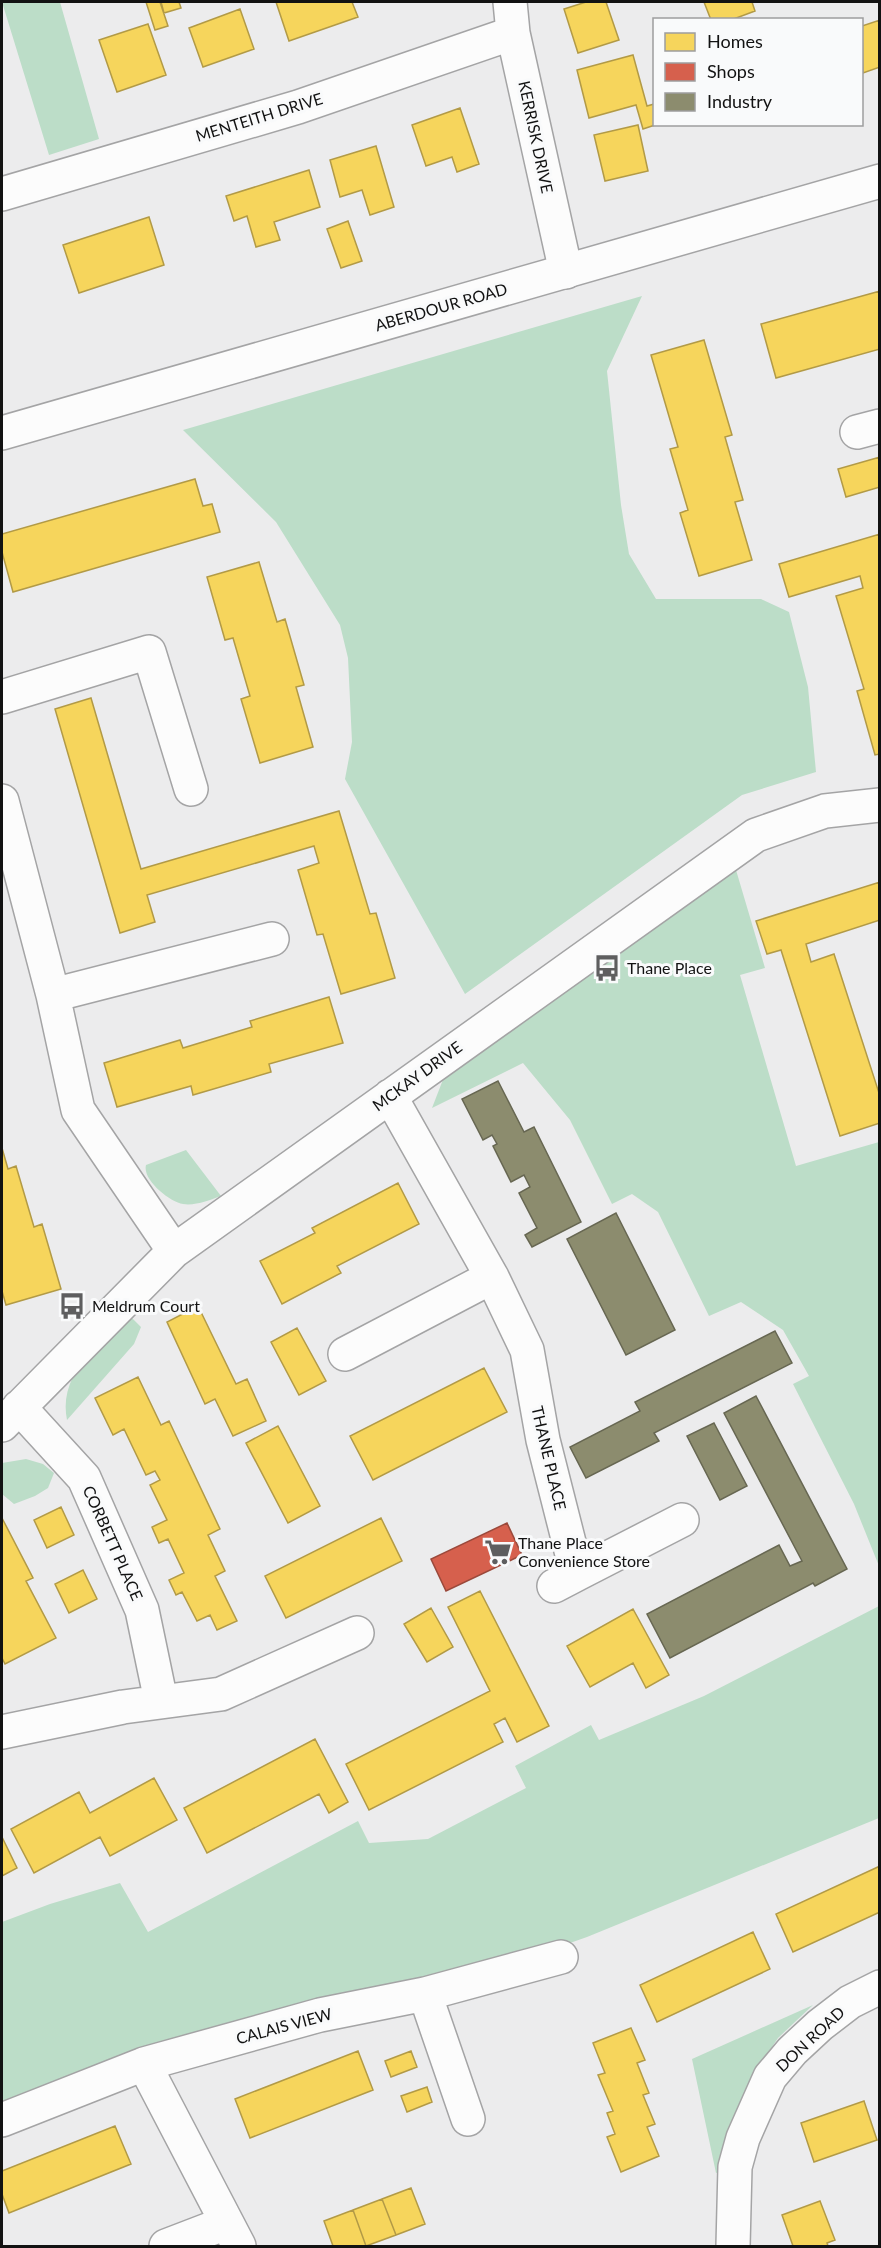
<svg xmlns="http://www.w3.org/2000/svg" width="881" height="2248" viewBox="0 0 881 2248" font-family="Lato,sans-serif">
<rect width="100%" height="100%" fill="#ececed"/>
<path fill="#bcddc8" d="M 2,2 L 60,2 L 99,139 L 49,155 Z
M 642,296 L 607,371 L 621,505 L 629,554 L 656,599 L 761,599 L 789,612 L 808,687 L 816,772 L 742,795 L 465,994 L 345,779 L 352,742 L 348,658 L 340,625 L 276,522 L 183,430 Z
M 736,870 L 765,968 L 740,975 L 796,1166 L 879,1142 L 879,1566 L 854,1504 L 793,1384 L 809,1376 L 783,1330 L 741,1302 L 709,1316 L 658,1212 L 632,1194 L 612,1204 L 570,1120 L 523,1063 L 432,1108 L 444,1077 Z
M 186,1150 L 221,1196 C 210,1200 195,1206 183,1204 C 170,1202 142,1180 146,1165 Z
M 131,1317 L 141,1327 L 134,1344 L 67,1420 C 64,1405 66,1391 73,1377 Z
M 26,1459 L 43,1464 L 54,1473 L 48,1488 L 35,1496 L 14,1504 L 2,1494 L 2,1463 Z
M 879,1606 L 879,1818 L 587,1937 L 507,1965 L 2,2103 L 2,1922 L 50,1904 L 120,1883 L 148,1932 L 358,1821 L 369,1843 L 428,1839 L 526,1788 L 515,1766 L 591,1725 L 599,1740 L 704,1696 Z
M 813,2005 L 778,2038 L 760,2065 L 722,2171 L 716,2173 L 692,2059 Z"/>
<path fill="#f6d55c" stroke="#b29a46" stroke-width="1.5" d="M 146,2 L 160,2 L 168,26 L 155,30 Z
M 161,2 L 179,2 L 181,8 L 164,13 Z
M 276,2 L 352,2 L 358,17 L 289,41 Z
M 586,2 L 606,2 L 619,40 L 578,53 L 564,9 Z
M 704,2 L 752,2 L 755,11 L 731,20 L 711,20 Z
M 240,9 L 254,49 L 203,67 L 189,28 Z
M 880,20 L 880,67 L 863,73 L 862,26 Z
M 148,24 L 166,75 L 117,92 L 99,40 Z
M 633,55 L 647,106 L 654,104 L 654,124 L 658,124 L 643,129 L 636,105 L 589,118 L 577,70 Z
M 460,108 L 479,164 L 457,172 L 452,157 L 426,166 L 412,125 Z
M 638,125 L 648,171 L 605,181 L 594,135 Z
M 376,146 L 394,207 L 370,215 L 362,190 L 340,197 L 330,160 Z
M 309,170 L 320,207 L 274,222 L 280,240 L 256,247 L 247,216 L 234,221 L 226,196 Z
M 149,217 L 164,265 L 79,293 L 63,245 Z
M 348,221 L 362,261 L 341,268 L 327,229 Z
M 880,291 L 880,349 L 776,378 L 761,324 Z
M 704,340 L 732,435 L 725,437 L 743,500 L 735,502 L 752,560 L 699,576 L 680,513 L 688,510 L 670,449 L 678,447 L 651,355 Z
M 880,457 L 880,487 L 846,497 L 838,469 Z
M 195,479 L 203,506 L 212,504 L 220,532 L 13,592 L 2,552 L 2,534 Z
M 880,534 L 880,754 L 875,755 L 857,691 L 864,689 L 836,596 L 863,588 L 860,576 L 789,597 L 779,564 Z
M 259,562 L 277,622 L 285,619 L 304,685 L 296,687 L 313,747 L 260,763 L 241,699 L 250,696 L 233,638 L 225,640 L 207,577 Z
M 91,698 L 141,869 L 339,811 L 370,914 L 376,913 L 395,978 L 341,994 L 323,934 L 317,935 L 298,870 L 319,863 L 314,846 L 147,895 L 155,922 L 120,933 L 55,709 Z
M 880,882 L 880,920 L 806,944 L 811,962 L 834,954 L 880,1096 L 880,1123 L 840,1136 L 781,950 L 767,954 L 756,921 Z
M 329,997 L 343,1043 L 269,1064 L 271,1072 L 193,1095 L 191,1086 L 117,1107 L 104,1063 L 180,1040 L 183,1048 L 252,1027 L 250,1021 Z
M 2,1148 L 8,1169 L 16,1166 L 34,1227 L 42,1224 L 61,1289 L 6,1305 L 2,1291 Z
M 398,1183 L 419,1224 L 337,1266 L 341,1273 L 282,1304 L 260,1261 L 315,1233 L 312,1228 Z
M 198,1306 L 236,1384 L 247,1379 L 266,1421 L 233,1436 L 215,1399 L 205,1404 L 167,1322 Z
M 297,1328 L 326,1381 L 299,1395 L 271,1342 Z
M 484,1368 L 507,1412 L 373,1480 L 350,1436 Z
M 138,1377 L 161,1425 L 169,1421 L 220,1529 L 208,1535 L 225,1571 L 215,1576 L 237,1621 L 217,1630 L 210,1615 L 197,1621 L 182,1592 L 176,1595 L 169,1580 L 184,1573 L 168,1539 L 159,1543 L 152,1527 L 167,1520 L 150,1485 L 160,1480 L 155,1471 L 146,1475 L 124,1429 L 113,1435 L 95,1398 Z
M 278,1426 L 320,1506 L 288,1523 L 246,1443 Z
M 61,1507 L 74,1535 L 47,1548 L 34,1520 Z
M 2,1518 L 33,1578 L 26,1581 L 56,1638 L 5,1664 L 2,1658 Z
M 381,1518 L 402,1561 L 286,1618 L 265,1576 Z
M 83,1570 L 97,1599 L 69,1613 L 55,1584 Z
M 480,1591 L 549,1726 L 517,1742 L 505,1718 L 494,1724 L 503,1742 L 369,1810 L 346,1764 L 490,1691 L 448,1607 Z
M 431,1608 L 453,1647 L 427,1662 L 404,1624 Z
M 633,1609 L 669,1675 L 646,1688 L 633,1663 L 590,1687 L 567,1646 Z
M 315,1739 L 348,1802 L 329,1813 L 319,1794 L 207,1853 L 184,1808 Z
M 154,1778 L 177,1820 L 110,1856 L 100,1837 L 34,1873 L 11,1829 L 79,1792 L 90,1813 Z
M 2,1837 L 17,1868 L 2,1876 Z
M 880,1866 L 880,1912 L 793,1952 L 776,1914 Z
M 753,1932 L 770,1969 L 657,2022 L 640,1985 Z
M 631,2028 L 645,2060 L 637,2063 L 649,2093 L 643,2095 L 655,2124 L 647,2127 L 659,2156 L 621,2172 L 607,2137 L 615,2134 L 607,2113 L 613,2111 L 598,2075 L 605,2073 L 593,2043 Z
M 358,2051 L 373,2090 L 250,2138 L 235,2099 Z
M 411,2051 L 417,2067 L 391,2077 L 385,2061 Z
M 427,2087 L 432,2102 L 407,2112 L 401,2096 Z
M 864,2101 L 877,2140 L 814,2162 L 801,2123 Z
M 115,2126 L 131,2164 L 9,2213 L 2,2194 L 2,2171 Z
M 411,2188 L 425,2224 L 396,2235 L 382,2199 Z
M 382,2199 L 396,2235 L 366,2246 L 353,2210 Z
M 820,2201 L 835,2240 L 827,2243 L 828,2246 L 793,2246 L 782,2215 Z
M 353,2210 L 366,2246 L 333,2246 L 324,2221 Z"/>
<path fill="#d6604d" stroke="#9b493b" stroke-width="1.5" d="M 507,1523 L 522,1555 L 446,1591 L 431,1559 Z"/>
<path fill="#8c8c6e" stroke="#676752" stroke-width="1.5" d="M 498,1081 L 524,1132 L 534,1127 L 581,1222 L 532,1247 L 525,1235 L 537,1228 L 519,1193 L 530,1187 L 524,1175 L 511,1182 L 493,1146 L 497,1144 L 492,1135 L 483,1140 L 462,1099 Z
M 616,1213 L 675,1330 L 626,1355 L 567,1239 Z
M 775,1331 L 792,1363 L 654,1433 L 659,1441 L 586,1478 L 570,1447 L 640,1411 L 635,1402 Z
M 756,1396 L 847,1569 L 815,1586 L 813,1583 L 670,1658 L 647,1614 L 779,1545 L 790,1566 L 802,1561 L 724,1413 Z
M 714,1423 L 747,1486 L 720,1500 L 687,1436 Z"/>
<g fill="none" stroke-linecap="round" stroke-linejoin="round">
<defs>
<path id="minor" d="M 510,2 L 513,33 L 566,272
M 2,194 L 298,107 L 513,33
M 857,432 L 880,426
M 2,697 L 149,652 L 191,789
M 2,801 L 53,995 L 78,1110 L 174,1251
M 53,995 L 272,939
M 390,1096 L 492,1277 L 527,1350 L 543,1440 L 577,1574 L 554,1586
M 345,1354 L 492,1277
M 19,1407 L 84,1478 L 142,1610 L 161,1701
M 2,1425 L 174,1251 L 756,835 L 825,811 L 880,805
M 577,1574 L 682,1520
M 2,1732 L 123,1707 L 221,1694 L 357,1633
M 425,1994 L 468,2119
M 144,2064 L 239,2246
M 2,2120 L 144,2064 L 320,2015 L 425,1994 L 561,1957
M 166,2246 L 226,2223
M 733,2246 L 735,2167 L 743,2138 L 770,2077 L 792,2051 L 820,2025 L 850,2002 L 880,1987"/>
<path id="major" d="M 2,433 L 880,181"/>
</defs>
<use href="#minor" stroke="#a4a4a5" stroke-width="36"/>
<use href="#major" stroke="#a4a4a5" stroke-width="36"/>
<use href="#minor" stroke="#fcfcfc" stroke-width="33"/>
<use href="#major" stroke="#fcfcfc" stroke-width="33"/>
</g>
<defs>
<symbol id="bus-bare" viewBox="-9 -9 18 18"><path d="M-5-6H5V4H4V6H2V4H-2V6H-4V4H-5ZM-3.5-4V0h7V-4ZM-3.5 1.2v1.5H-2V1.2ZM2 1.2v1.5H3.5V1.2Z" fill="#5e5e5f" stroke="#f9fafb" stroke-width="2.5" paint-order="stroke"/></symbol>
<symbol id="supermarket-bare" viewBox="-9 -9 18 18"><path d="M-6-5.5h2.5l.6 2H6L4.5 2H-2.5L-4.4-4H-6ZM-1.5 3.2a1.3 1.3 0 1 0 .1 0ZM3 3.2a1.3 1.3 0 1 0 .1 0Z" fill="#5e5e5f" stroke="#f9fafb" stroke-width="2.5" paint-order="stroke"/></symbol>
</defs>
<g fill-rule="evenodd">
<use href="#bus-bare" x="588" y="949" width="38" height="38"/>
<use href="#bus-bare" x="53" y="1287" width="38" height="38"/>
<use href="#supermarket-bare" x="479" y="1533" width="38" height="38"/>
</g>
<g text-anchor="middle" stroke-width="6" stroke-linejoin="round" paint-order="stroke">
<g font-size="16" fill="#121212" stroke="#f9fafb">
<text transform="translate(259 117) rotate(-17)" y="6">MENTEITH DRIVE</text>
<text transform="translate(536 137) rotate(78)" y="6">KERRISK DRIVE</text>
<text transform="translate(441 307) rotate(-16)" y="6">ABERDOUR ROAD</text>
<text transform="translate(417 1076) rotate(-36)" y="6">MCKAY DRIVE</text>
<text transform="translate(549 1458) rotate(77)" y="6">THANE PLACE</text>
<text transform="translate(113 1543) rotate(66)" y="6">CORBETT PLACE</text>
<text transform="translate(284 2026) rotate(-15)" y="6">CALAIS VIEW</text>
<text transform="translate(810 2039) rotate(-43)" y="6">DON ROAD</text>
</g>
<g font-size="16" fill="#121212" stroke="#f9fafb" text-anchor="start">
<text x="627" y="974">Thane Place</text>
<text x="92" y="1312">Meldrum Court</text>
<text x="518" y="1549">Thane Place<tspan x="518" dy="18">Convenience Store</tspan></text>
</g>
</g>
<rect width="881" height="2248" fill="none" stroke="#121212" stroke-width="6"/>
<rect x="653" y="18" width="210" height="108" fill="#f9fafb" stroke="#9d9d9e" stroke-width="1.5"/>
<rect x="665" y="33" width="30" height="18" fill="#f6d55c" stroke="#9d9d9e" stroke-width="1.5"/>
<text x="707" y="48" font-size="18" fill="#121212">Homes</text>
<rect x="665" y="63" width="30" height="18" fill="#d6604d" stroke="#9d9d9e" stroke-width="1.5"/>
<text x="707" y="78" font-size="18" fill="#121212">Shops</text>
<rect x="665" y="93" width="30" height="18" fill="#8c8c6e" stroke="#9d9d9e" stroke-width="1.5"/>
<text x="707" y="108" font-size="18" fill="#121212">Industry</text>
</svg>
